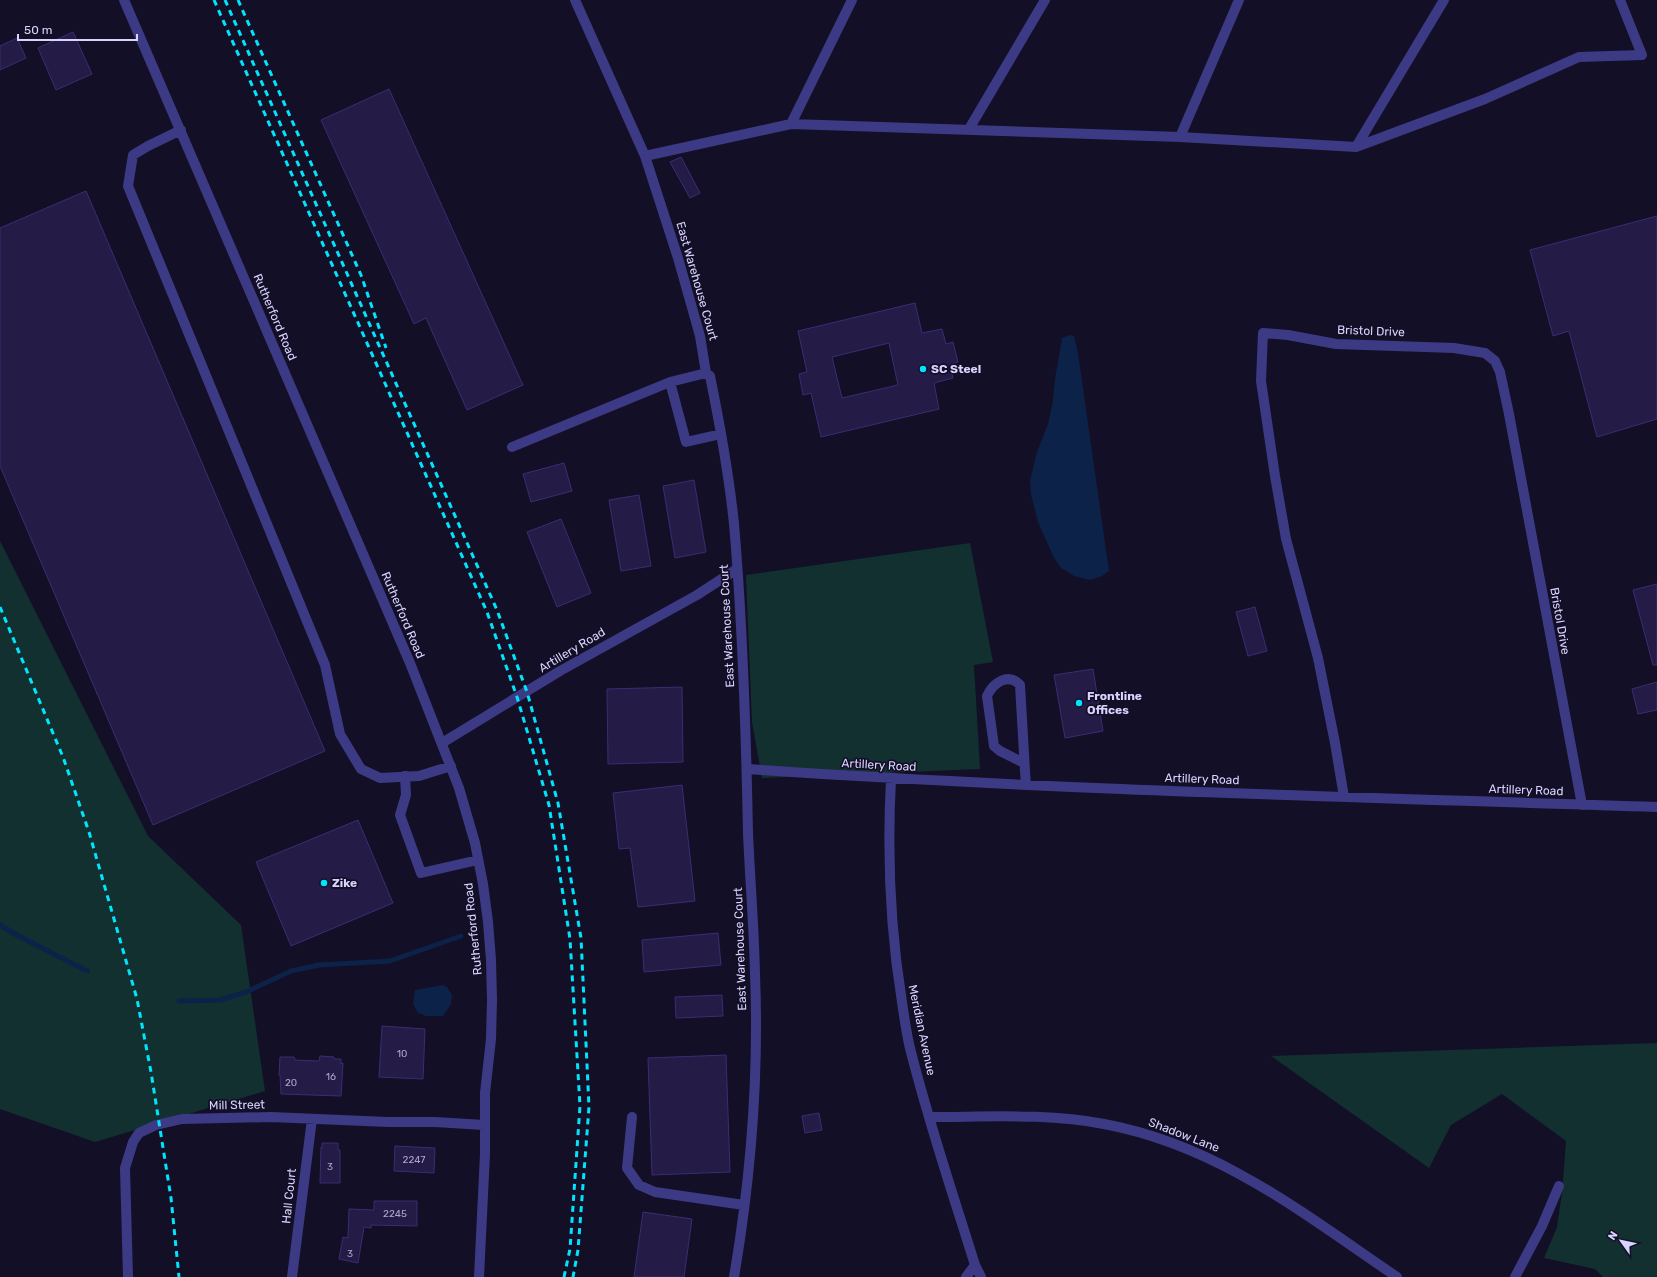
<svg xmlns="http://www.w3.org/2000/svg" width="1657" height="1277" viewBox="0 0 1657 1277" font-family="Rubik,sans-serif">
<rect width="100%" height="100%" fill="#130f26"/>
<path fill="#12302f" d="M 0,541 L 148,836 L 241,925 L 265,1091 L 95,1142 L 0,1109 Z
M 970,543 L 993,662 L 974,665 L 980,769 L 762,778 L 752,722 L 746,575 Z
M 1657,1043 L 1657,1277 L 1603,1277 L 1595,1269 L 1544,1258 L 1557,1227 L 1562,1193 L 1566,1141 L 1502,1094 L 1451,1125 L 1429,1168 L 1271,1056 Z"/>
<path fill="#0c2248" d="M 1069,335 L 1074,336 L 1078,353 L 1109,571 L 1102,576 L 1090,580 L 1074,576 L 1061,568 L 1054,558 L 1038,522 L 1031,494 L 1030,480 L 1037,452 L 1048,424 L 1053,401 L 1055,379 L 1062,338 Z
M 443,985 L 447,987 L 452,995 L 451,1004 L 443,1016 L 426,1016 L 418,1013 L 413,1004 L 415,990 Z"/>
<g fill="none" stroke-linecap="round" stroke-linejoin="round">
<path stroke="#0c2248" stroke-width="5" d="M 0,925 L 13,933 L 87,971
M 179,1001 L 220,1000 L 246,992 L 291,971 L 319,965 L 390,961 L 461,936"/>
</g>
<path fill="#241b47" stroke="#3b2d73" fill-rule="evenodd" d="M 73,32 L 92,74 L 56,90 L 38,48 Z
M 17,38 L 26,58 L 0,70 L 0,46 Z
M 389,89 L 523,385 L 467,410 L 426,318 L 414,324 L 321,120 Z
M 681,157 L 700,193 L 690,198 L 670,162 Z
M 86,191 L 325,751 L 153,825 L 0,466 L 0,228 Z
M 1657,216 L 1657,419 L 1597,437 L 1569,331 L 1553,336 L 1530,250 Z
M 915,303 L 922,333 L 942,329 L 946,344 L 953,342 L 958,362 L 950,365 L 953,378 L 934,383 L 939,409 L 821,437 L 811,393 L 803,395 L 799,374 L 807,372 L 798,331 ZM 889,343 L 898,385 L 842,398 L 832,357 Z
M 564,463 L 572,491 L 531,502 L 523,474 Z
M 694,480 L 706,552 L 675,558 L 663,486 Z
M 639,495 L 651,566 L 621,571 L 609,500 Z
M 561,519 L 591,593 L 557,607 L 527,532 Z
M 1657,584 L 1657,665 L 1653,665 L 1633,590 Z
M 1255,607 L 1267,651 L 1248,656 L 1236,612 Z
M 1093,669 L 1103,731 L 1065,738 L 1054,675 Z
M 1657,682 L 1657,710 L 1638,714 L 1632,689 Z
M 682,687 L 683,762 L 608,764 L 607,689 Z
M 682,785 L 695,901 L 638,907 L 630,848 L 619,849 L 613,793 Z
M 358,820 L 393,903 L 291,946 L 256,862 Z
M 718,933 L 721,965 L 644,972 L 642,940 Z
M 722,995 L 723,1016 L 676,1018 L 675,997 Z
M 382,1026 L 425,1029 L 423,1079 L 379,1077 Z
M 726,1055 L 730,1172 L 652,1175 L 648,1058 Z
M 320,1056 L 334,1057 L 334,1059 L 341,1059 L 341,1064 L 343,1063 L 341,1096 L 281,1094 L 280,1075 L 279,1075 L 280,1057 L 294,1057 L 295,1060 L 319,1061 Z
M 819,1113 L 822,1130 L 805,1133 L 802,1116 Z
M 322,1143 L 338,1143 L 338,1150 L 340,1150 L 340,1183 L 320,1183 L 321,1147 L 322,1148 Z
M 395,1146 L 435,1148 L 434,1173 L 394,1171 Z
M 374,1201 L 417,1201 L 417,1226 L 371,1225 L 371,1228 L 364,1227 L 358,1263 L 339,1259 L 343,1237 L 348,1238 L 349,1209 L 374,1210 Z
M 643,1212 L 692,1219 L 684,1277 L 634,1277 Z"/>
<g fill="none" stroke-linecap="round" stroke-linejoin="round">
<path stroke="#3d3a85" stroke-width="10" d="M 124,0 L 410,663 L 459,788 L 475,843 L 483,884 L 488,922 L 491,960 L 492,1000 L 491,1039 L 485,1093 L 485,1154 L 479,1277
M 575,0 L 645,156 L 678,258 L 700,336 L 706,373 L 710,376 C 720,425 729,475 734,524 C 743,627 746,730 748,833 C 750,880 754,927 755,974 C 759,1075 751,1177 734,1277
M 791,124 L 852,0
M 969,129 L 1045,0
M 181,130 L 148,146 L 133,155 L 128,186 L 325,665 L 340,734 L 361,769 L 380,778 L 419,776 L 451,766
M 1180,137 L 1239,0
M 1356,147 L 1444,0
M 645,156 L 791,124 L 1180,137 L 1356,147 L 1485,99 L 1579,57 L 1642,55 L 1620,0
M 670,382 L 686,442 L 721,434
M 512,447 L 670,382 L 706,373
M 442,743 L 560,671 L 697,595 L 737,569
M 1024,763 L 1000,751 L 994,746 L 987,696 C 993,683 1008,672 1020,685 L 1025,771 L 1026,785
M 747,769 C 1050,790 1354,797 1657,807
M 405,776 L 406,795 L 400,815 L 421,873 L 478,860
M 891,779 C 887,854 890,928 902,1002 C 904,1016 906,1030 909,1044 C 927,1118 952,1191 975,1265 L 981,1277
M 1344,797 L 1335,743 L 1318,658 L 1286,539 L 1275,476 L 1261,381 L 1263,333 L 1288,335 L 1336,344 L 1454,348 L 1485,353 L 1495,361 L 1500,372 L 1509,414 L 1582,805
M 632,1117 L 627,1168 L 639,1185 L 655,1192 L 744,1205
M 929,1117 C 988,1117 1047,1113 1104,1124 C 1218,1145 1304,1214 1397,1277
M 128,1277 L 125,1168 L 133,1142 L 139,1133 L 156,1125 L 182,1119 L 271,1117 L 388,1122 L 435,1122 L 484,1125
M 292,1277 L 312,1119
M 966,1277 L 975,1265
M 1515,1277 L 1542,1226 L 1559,1186"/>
<path stroke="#00e5ff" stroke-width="3" stroke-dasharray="6 5" stroke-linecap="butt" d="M 214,0 L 487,612 L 517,697 L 549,805 L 570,939 L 580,1106 L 570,1249 L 564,1277
M 225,0 L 497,610 L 527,692 L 558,803 L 581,938 L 589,1107 L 578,1250 L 573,1277
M 238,0 L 361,275 L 386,348
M 0,607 L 63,757 L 89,832 L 137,999 L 151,1072 L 171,1198 L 179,1277"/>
</g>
<g fill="#00e5ff" stroke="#130f26" stroke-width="1.5">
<circle cx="923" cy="369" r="4"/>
<circle cx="1079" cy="703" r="4"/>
<circle cx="324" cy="883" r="4"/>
</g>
<g text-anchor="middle" stroke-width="3.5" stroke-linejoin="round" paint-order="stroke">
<g font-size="10" fill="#aca6d1">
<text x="402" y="1057">10</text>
<text x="331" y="1080">16</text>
<text x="291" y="1086">20</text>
<text x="414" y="1163">2247</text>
<text x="330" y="1170">3</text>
<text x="395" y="1217">2245</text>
<text x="350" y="1257">3</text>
</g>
<g font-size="12" fill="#d9d4ff" stroke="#130f26">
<text transform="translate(697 281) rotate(74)" y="4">East Warehouse Court</text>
<text transform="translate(275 317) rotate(67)" y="4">Rutherford Road</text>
<text transform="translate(1371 331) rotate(2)" y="4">Bristol Drive</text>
<text transform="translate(403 615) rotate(67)" y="4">Rutherford Road</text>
<text transform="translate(1560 621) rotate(80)" y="4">Bristol Drive</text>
<text transform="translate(727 626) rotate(-93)" y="4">East Warehouse Court</text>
<text transform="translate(572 650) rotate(-31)" y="4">Artillery Road</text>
<text transform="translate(879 765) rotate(3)" y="4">Artillery Road</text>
<text transform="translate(1202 779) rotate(2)" y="4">Artillery Road</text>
<text transform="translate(1526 790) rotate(2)" y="4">Artillery Road</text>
<text transform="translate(473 929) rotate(-96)" y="4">Rutherford Road</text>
<text transform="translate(740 949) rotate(-92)" y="4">East Warehouse Court</text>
<text transform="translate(922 1030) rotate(78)" y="4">Meridian Avenue</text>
<text transform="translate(237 1105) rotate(-1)" y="4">Mill Street</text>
<text transform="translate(1184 1135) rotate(21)" y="4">Shadow Lane</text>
<text transform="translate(289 1196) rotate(-84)" y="4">Hall Court</text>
</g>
<g font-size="12" font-weight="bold" fill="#d9d4ff" stroke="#130f26" text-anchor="start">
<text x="931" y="373">SC Steel</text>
<text x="1087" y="700">Frontline<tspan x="1087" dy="14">Offices</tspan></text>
<text x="332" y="887">Zike</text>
</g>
</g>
<g transform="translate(1621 1241) rotate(303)" stroke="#130f26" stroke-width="3" paint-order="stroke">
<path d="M0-3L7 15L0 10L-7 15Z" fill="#d9d4ff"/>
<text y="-6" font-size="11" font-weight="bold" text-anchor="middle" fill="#d9d4ff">N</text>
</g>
<path d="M18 34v6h119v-6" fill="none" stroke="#d9d4ff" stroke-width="2"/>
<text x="24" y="34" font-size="12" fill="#d9d4ff" stroke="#130f26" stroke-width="3" paint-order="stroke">50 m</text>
</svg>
